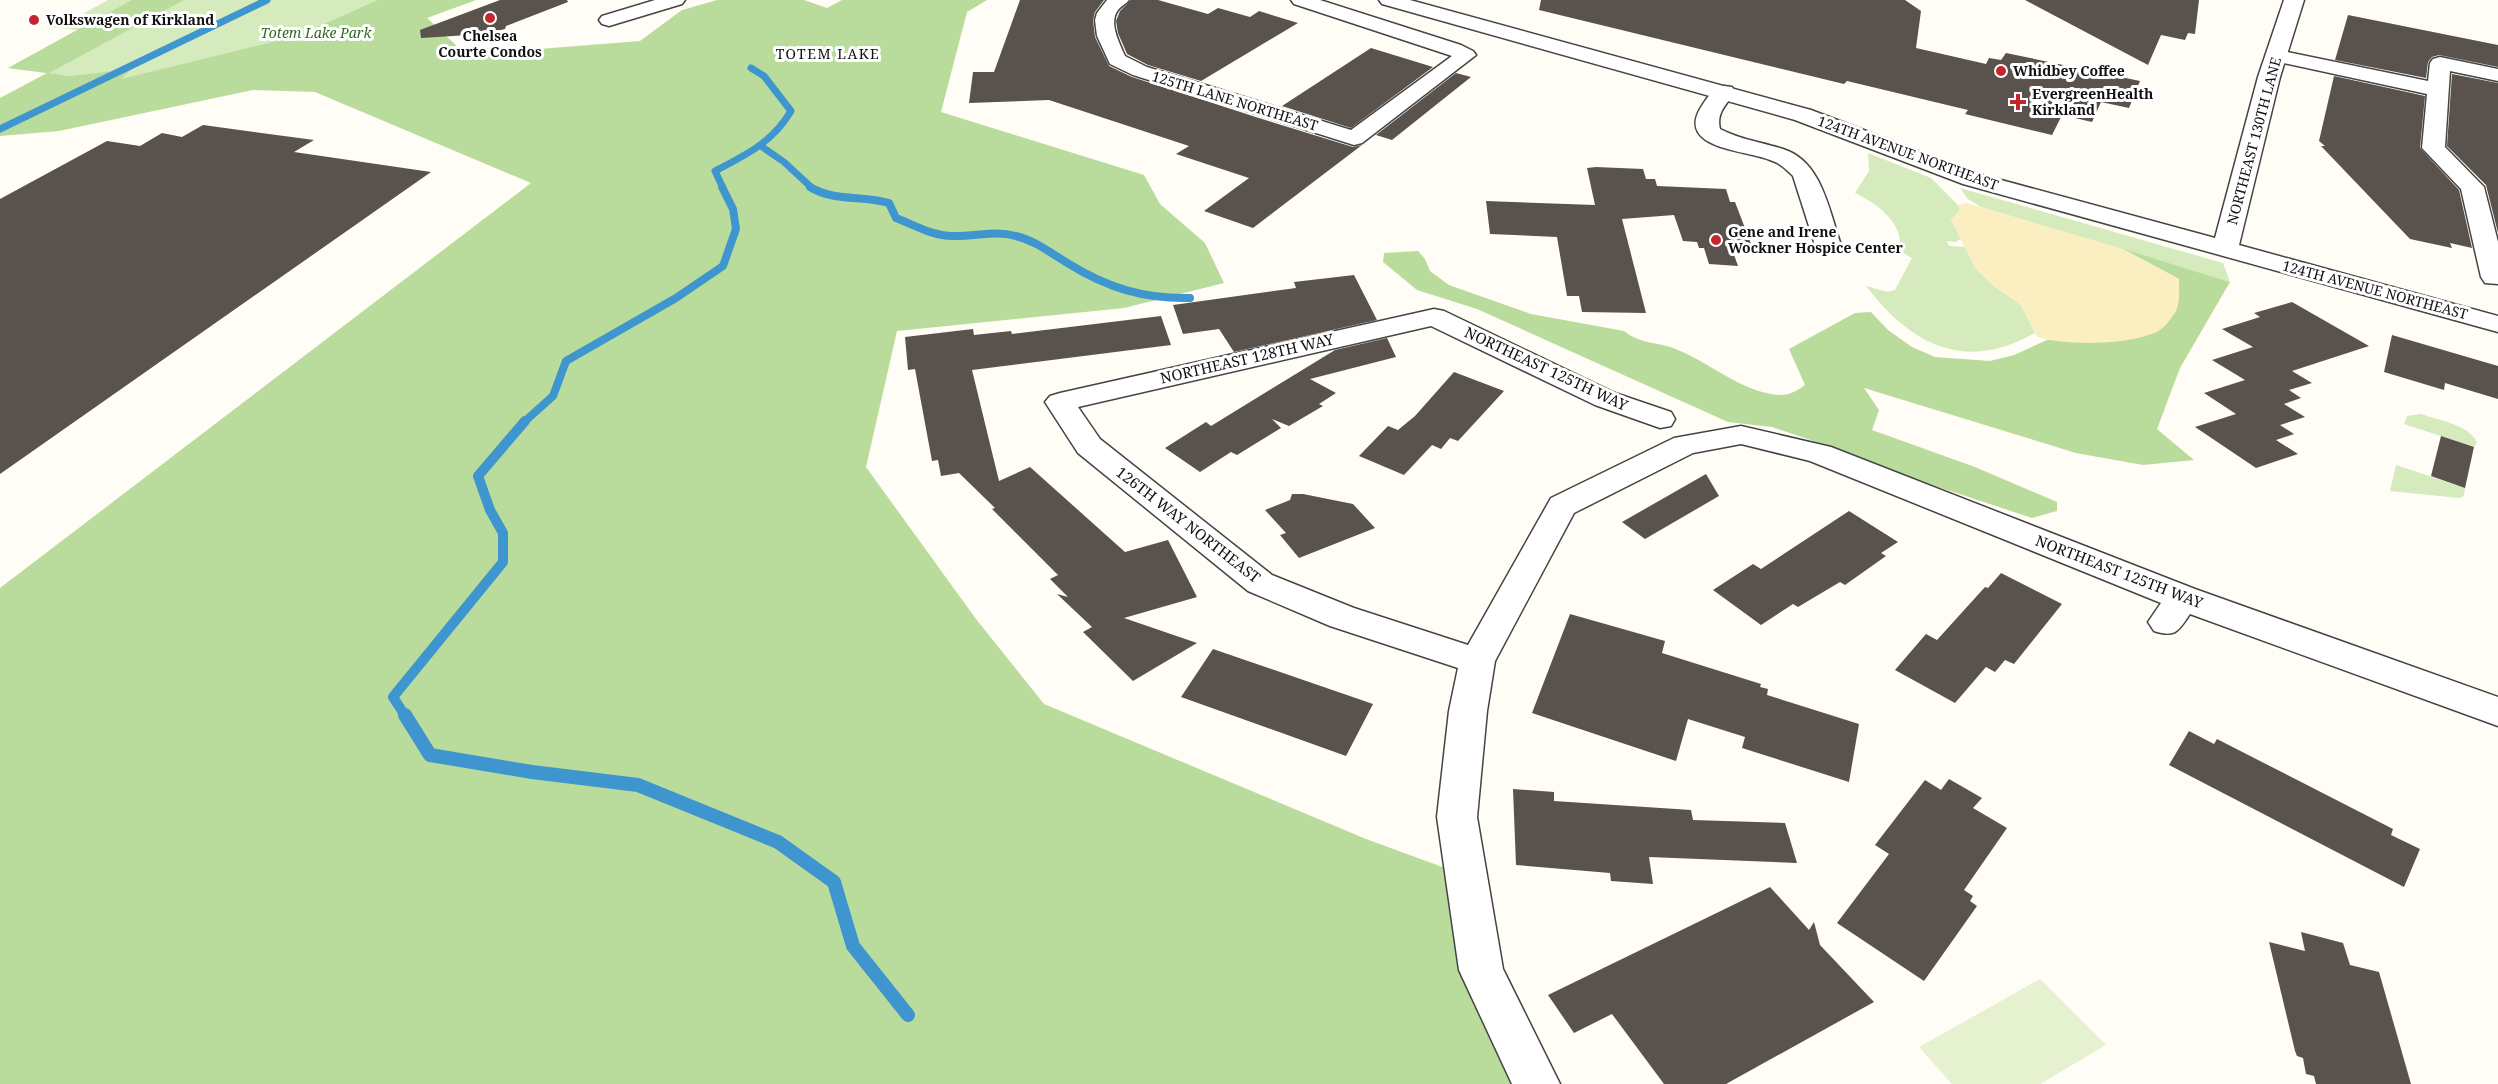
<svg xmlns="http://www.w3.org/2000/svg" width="2498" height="1084" viewBox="0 0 2498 1084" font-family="'Noto Serif',serif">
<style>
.green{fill:#d5ebbd}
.forest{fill:#b9dc9c}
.sand{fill:#fbeec1}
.pitch{fill:#e6f2cf}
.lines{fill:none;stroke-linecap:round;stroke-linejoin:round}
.stream-far3{stroke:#3f96cf;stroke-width:7}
.stream-far2{stroke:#3f96cf;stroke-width:8}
.stream-far1{stroke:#3f96cf;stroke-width:10}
.stream{stroke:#3f96cf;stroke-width:14}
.building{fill:#5a524d}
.minor-casing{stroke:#444;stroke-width:3}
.tertiary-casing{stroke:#444;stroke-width:3}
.minor{fill:#fff;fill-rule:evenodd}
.tertiary{fill:#fff;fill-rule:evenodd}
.poi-dot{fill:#c4262e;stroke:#fff;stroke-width:2}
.labels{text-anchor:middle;stroke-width:6;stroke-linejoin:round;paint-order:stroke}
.far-poi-label{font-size:14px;font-weight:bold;fill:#111;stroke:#fff;text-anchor:start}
.far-park-label{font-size:14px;font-style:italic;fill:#2f6b1f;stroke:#fff}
.far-neighbourhood-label{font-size:14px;letter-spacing:1.5px;fill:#111;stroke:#fff}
.far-street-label{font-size:14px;fill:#111;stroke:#fff}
.street-label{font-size:15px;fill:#111;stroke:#fff}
</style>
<rect width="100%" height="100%" fill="#fffdf5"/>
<g class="green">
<path d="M108,0H476L427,17L234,52L119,80L131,70L70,76L8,68L77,30L51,27L77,17Z"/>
<path d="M1868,153L1931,178L1958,205L1960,210L1951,220L1961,239L1955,242L1947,241L1949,246L1965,247L1976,269L1994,286L2021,305L2035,333C1965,373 1911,345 1866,286L1888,292L1895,290L1912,258L1900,251C1904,223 1878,204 1855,193L1869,171Z"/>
<path d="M1960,188L2223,263L2230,282L1981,207L1968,199Z"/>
<path d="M2421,414C2437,420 2471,425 2477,443L2474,447L2404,424L2407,416Z"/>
<path d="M2396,465L2465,488L2464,496L2459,498L2390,491Z"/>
</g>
<g class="forest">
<path d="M132,0H184L49,73L70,76L132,69L121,79L297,36L378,0H476L427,18L459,48L539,49L640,41L682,10L717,0H804L827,8L842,0H987L967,12L941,112L1144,175L1160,204L1205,243L1224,283L1124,308L897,331L866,467L976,619L1044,704L1366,839L1467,876L1537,1084H0V588L531,183L315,92L253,90L59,131L0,136V98L47,73L8,68Z"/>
<path d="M2123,249L2230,282L2180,368L2157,429L2194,460L2143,465L2076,453L1864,388L1879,410L1872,430L1975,467L2057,502V511L2032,518L1902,475L1843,451L1772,427L1728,422L1477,309L1417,290L1383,262L1384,253L1418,251L1425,259L1430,271L1449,285L1531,314L1624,331C1638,342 1651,342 1667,346C1703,357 1735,388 1771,394C1786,397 1794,393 1805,385L1789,349L1855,313L1871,312L1888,330L1912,347L1935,357L1990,361L2014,355L2047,340L2092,341L2179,279Z"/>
</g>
<path class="sand" d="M1967,203L2123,249L2179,279C2179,288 2180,303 2176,311C2172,318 2163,329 2157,332C2128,345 2068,346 2037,337L2021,305L1994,286L1976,269L1951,220L1960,210L1958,205Z"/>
<path class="pitch" d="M2040,979L2106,1045L2040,1084H1952L1919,1047Z"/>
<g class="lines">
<g class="stream-far3">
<path d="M0,129L267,0"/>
<path d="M761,146L784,162L812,188"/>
<path d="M723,188L715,171C746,155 773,142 791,111L764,76L751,68"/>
</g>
<g class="stream-far2">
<path d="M810,187C834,202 863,195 889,203L896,218C914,225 933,236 952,236C974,237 995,230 1016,236C1036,241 1052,254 1069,264C1108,288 1144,299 1190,298"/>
<path d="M523,423L553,396L566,361L676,298L723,266L736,229L733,209L722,187"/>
</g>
<path class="stream-far1" d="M406,717L393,697L503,562V533L490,510L478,476L525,421"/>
<path class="stream" d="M405,715L430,755L532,772L638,785L778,842L834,882L853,946L908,1015"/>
</g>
<g class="building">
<path d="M500,0H567L568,2L506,26L505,29L485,34L421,38L420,30Z"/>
<path d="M1020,0H1104L1095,12L1093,20L1095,37L1109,66L1132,77L1262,119L1353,147L1362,145L1253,228L1204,211L1249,178L1176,154L1189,146L1049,100L969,103L973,72H994Z"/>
<path d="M1131,0H1158L1208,14L1218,8L1250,17L1259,11L1298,23L1201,81L1148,65L1127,54L1118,33L1116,21L1120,11Z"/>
<path d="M1541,0H1905L1921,11L1916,48L1986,64L1989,58L2001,60L2006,53L2140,81L2129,108L2101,102L2092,122L2062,115L2052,135L1965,114L1968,110L1847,81L1844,84L1539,10Z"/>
<path d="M2025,0H2199L2195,34L2188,33L2185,40L2161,35L2148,65Z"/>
<path d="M2348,15L2498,45V67L2439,55L2432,57L2428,62L2426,78L2335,60Z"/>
<path d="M1371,48L1433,67L1351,128L1282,106Z"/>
<path d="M1456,73L1471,77L1392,140L1376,135Z"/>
<path d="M2452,74L2498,83V233L2486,185L2447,146Z"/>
<path d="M2334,76L2425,96L2420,148L2459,190L2472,248L2450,243L2452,248L2410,239L2321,146H2325L2319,141Z"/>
<path d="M203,125L314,140L294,152L431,172L0,474V199L107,141L140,146L162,133L182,137Z"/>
<path d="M1596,167L1643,169L1646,179H1655L1657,186L1726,189L1730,202H1735L1753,249H1732L1738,266L1709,264L1704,248H1699L1697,242L1683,241L1674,215L1622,219L1646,313L1582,312L1579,296H1567L1557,237L1490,234L1486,201L1595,205L1587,168Z"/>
<path d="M1354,275L1377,320L1234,352L1219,329L1183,334L1173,305L1296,288L1294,282Z"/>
<path d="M2292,302L2369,346L2292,371L2312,383L2289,390L2301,398L2284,404L2305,417L2280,425L2294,434L2276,440L2298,454L2256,468L2195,427L2236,414L2204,393L2245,380L2212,360L2253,347L2222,329L2260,317L2254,313Z"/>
<path d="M1161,316L1171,345L972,370L999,481L1030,467L1125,552L1168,540L1197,597L1124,618L1197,643L1133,681L1083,632L1092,627L1057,594L1068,597L1050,579L1058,575L992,509L995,508L959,473L941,476L938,460L932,461L915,369L908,370L905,337L973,329L974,335L1011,331L1012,334Z"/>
<path d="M2392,335L2498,366V399L2445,383L2444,390L2384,372Z"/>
<path d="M1387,338L1396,357L1310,379L1336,393L1319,404L1323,406L1289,426L1272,419L1281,428L1237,455L1231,452L1200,472L1165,448L1206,422L1211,426L1335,350Z"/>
<path d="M1454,372L1504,391L1458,441L1450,438L1441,449L1432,445L1404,475L1359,456L1388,426L1398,430L1415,416Z"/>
<path d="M2441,436L2474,447L2465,488L2431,476Z"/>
<path d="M1706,474L1719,496L1645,539L1622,522Z"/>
<path d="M1292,494H1303L1353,504L1375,528L1299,558L1280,535L1286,533L1265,510L1290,500Z"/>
<path d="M1849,511L1898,542L1881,553L1886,556L1845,585L1840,582L1798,607L1793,604L1761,625L1713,590L1753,564L1761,569Z"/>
<path d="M2001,573L2062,604L2014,664L2005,660L1995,672L1986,667L1955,703L1895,670L1926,634L1937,640L1985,587L1988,588Z"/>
<path d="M1570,614L1665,641L1662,653L1761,684L1760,687L1768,689L1767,695L1859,724L1849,782L1742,748L1745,737L1688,719L1676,761L1532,713Z"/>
<path d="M1213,649L1373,704L1346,756L1181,697Z"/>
<path d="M2189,731L2214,744L2217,739L2393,829L2391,835L2420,849L2404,887L2169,765Z"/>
<path d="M1949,779L1982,798L1973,808L2007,828L1964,890L1973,896L1970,901L1977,906L1924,981L1837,923L1889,854L1875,845L1925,780L1941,790Z"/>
<path d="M1513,789L1554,792V801L1691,810L1693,820L1785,823L1797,863L1649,857L1653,884L1611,881L1610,873L1516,865Z"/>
<path d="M1770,887L1809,930L1814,922L1820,945L1874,1002L1726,1084H1664L1612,1014L1574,1033L1548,995Z"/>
<path d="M2301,932L2343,943L2350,965L2379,972L2411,1084H2316L2314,1076L2306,1074L2303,1058L2297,1056L2295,1051L2269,942L2305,951Z"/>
</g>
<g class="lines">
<g class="minor-casing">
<g id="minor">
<path d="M655,0H685L682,4L609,26L602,24L599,20L602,16Z"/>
<path d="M1107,0H1129C1126,4 1121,6 1118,10C1108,23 1120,44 1125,56L1147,67L1351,130L1452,56L1294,4L1291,0H1320L1461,45L1473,51L1476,55L1362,143L1354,145L1133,75L1110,64L1097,36L1095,20L1097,13Z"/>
<path d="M2277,50L2428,81L2430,63L2433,59L2440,57L2498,69V81L2450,71L2445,147L2484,187L2498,242V284L2485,283L2481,277L2461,189L2422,148L2427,94L2270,60L2267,56L2270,52Z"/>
<path d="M1724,86L1732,87L1735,92C1726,105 1716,113 1720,129C1741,140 1761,142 1783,149C1822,161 1829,211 1841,245L1837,250L1828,253L1819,250L1815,245L1793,176C1786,169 1780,163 1770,160C1746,150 1672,149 1703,104C1709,95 1714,88 1724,86Z"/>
<path d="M1434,309L1444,311L1615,393L1671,412L1675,419L1671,426L1660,428L1595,405L1431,326L1078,407L1100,439L1272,575L1354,608L1468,645L1551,498L1674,438L1741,426L1831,447L2195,589L2498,697V726L2190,614C2178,631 2176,638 2154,631L2148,622L2161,603L1810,461L1741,444L1693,453L1574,513L1495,661L1487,711L1477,817L1503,969L1560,1084H1512L1459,970L1437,817L1449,711L1458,668L1330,626L1248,591L1078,453L1045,402L1050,396L1060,393Z"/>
</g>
</g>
<g class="tertiary-casing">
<path id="tertiary" d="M1379,0H1410L1811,110L1979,174L2215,238L2258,77L2284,0H2304L2280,77L2239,245L2498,316V332L1963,184L1795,120L1382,4Z"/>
</g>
<use href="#minor" class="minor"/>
<use href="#tertiary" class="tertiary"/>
</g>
<g class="poi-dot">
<circle cx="490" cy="18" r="6"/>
<circle cx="34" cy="20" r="6"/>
<circle cx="2001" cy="71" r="6"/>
<path d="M2015 93h6v6h6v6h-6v6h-6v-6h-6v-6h6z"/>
<circle cx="1716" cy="240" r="6"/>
</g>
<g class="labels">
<g class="far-poi-label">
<text x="46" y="25">Volkswagen of Kirkland</text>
<text x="490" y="41" text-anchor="middle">Chelsea<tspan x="490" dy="16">Courte Condos</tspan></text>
<text x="2013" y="76">Whidbey Coffee</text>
<text x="2032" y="99">EvergreenHealth<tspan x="2032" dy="16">Kirkland</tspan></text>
<text x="1728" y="237">Gene and Irene<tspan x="1728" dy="16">Wockner Hospice Center</tspan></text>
</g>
<g class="far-park-label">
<text x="316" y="38">Totem Lake Park</text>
</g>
<g class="far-neighbourhood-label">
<text x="828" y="59">TOTEM LAKE</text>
</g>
<g class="far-street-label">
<text transform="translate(1235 101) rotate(17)" y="5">125TH LANE NORTHEAST</text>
<text transform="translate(2254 141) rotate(-75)" y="5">NORTHEAST 130TH LANE</text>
<text transform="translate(1908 153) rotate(20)" y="5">124TH AVENUE NORTHEAST</text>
<text transform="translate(2375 290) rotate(15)" y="5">124TH AVENUE NORTHEAST</text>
</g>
<g class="street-label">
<text transform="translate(1247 359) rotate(-13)" y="5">NORTHEAST 128TH WAY</text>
<text transform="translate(1546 369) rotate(25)" y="5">NORTHEAST 125TH WAY</text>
<text transform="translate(1188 525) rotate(38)" y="5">126TH WAY NORTHEAST</text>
<text transform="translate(2119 572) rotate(21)" y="5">NORTHEAST 125TH WAY</text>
</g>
</g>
</svg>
